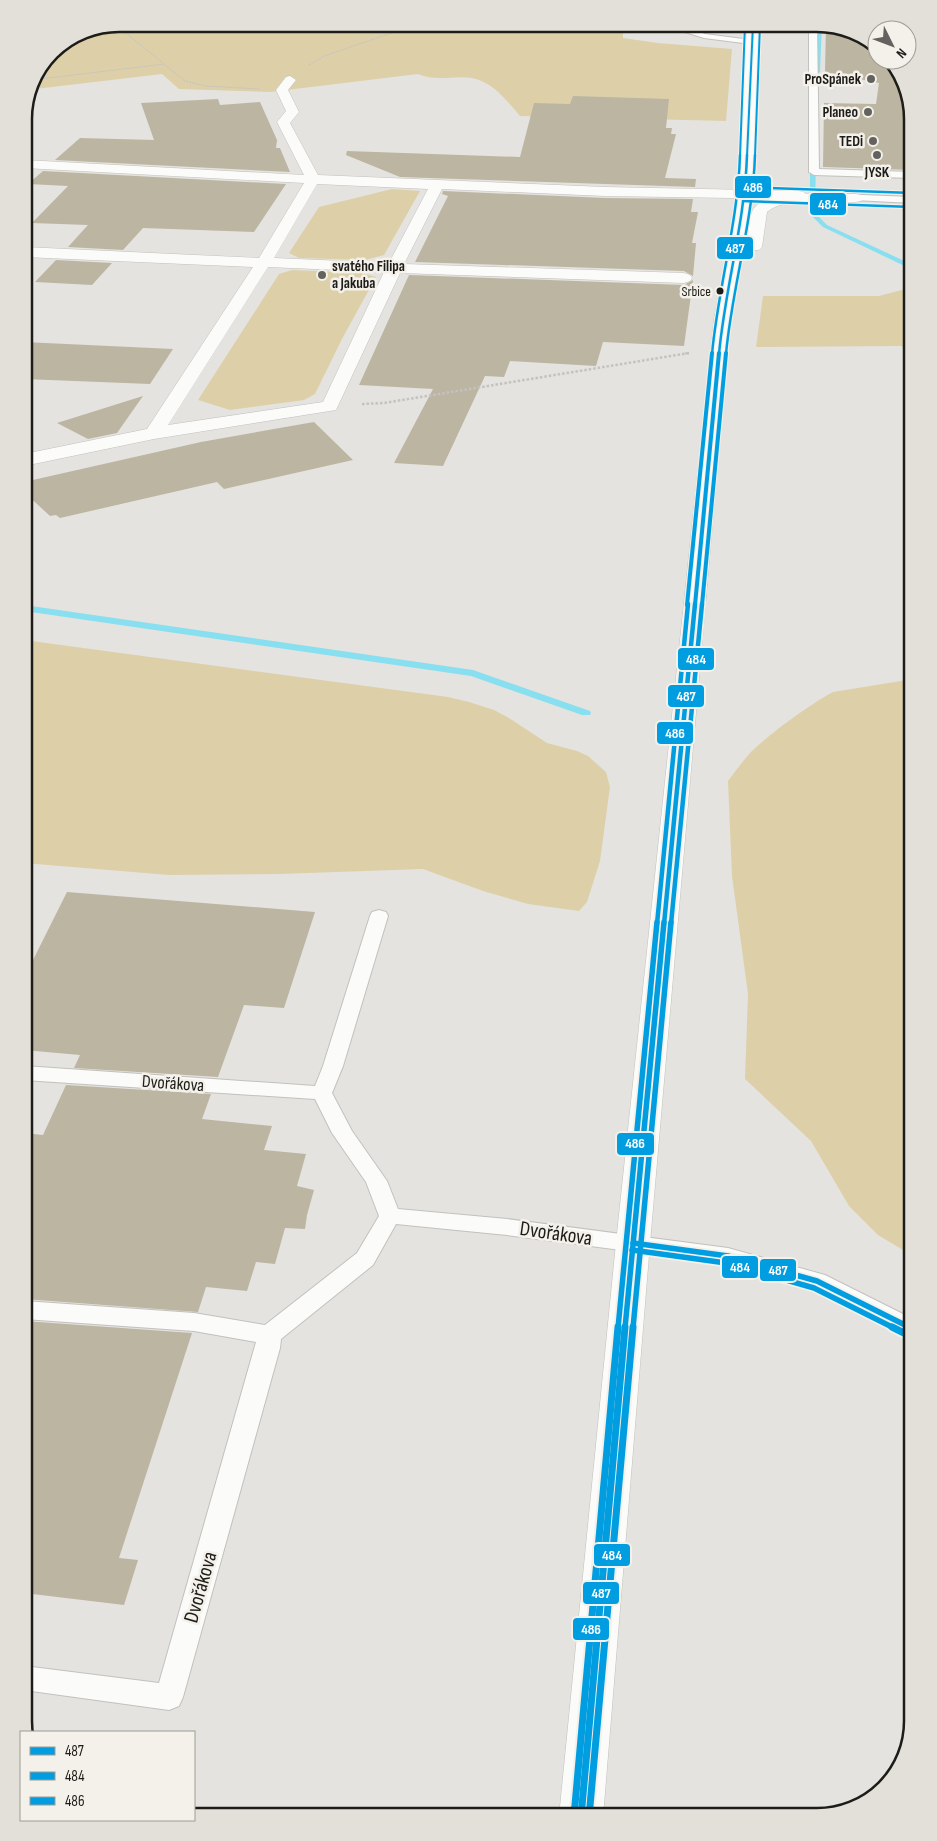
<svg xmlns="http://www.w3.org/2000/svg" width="937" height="1841" viewBox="0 0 937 1841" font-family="'Sofia Sans Condensed',sans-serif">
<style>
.green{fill:#ddd0a9}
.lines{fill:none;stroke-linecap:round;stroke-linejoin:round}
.stream{fill:#88dff0;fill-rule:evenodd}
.building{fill:#bcb5a2}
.service-casing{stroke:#c2c1be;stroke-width:2}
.minor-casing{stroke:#c2c1be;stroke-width:1}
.primary-casing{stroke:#c2c1be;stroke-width:1}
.path-far2{stroke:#c3c2c0;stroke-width:1;stroke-dasharray:2 1;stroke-linecap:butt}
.path-far1{stroke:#c3c2c0;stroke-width:2;stroke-dasharray:2 1;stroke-linecap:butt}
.path{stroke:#c3c2c0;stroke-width:2.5;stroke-dasharray:2.5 2;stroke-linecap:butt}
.service{fill:#fbfbfa;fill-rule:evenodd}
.minor{fill:#fbfbfa;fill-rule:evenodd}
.primary{fill:#fbfbfa;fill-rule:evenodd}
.bus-1-far5-casing{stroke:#f4f1ea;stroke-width:4}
.bus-1-far4-casing{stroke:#f4f1ea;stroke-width:4.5}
.bus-1-far3-casing{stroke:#f4f1ea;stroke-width:6}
.bus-1-far2-casing{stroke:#f4f1ea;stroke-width:8}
.bus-1-far1-casing{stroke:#f4f1ea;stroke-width:9}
.bus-1-casing{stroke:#f4f1ea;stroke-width:11}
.bus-2-far5-casing{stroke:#f4f1ea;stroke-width:4}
.bus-2-far4-casing{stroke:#f4f1ea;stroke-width:4.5}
.bus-2-far3-casing{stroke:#f4f1ea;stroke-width:6}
.bus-2-far2-casing{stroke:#f4f1ea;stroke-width:8}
.bus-2-far1-casing{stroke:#f4f1ea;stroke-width:9}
.bus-2-casing{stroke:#f4f1ea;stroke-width:11}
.bus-3-far5-casing{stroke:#f4f1ea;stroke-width:4}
.bus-3-far4-casing{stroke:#f4f1ea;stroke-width:4.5}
.bus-3-far3-casing{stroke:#f4f1ea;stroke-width:6}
.bus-3-far2-casing{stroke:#f4f1ea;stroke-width:8}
.bus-3-far1-casing{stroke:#f4f1ea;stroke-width:9}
.bus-3-casing{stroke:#f4f1ea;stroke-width:11}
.bus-1-far5{stroke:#009ee0;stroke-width:2}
.bus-1-far4{stroke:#009ee0;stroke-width:2.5}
.bus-1-far3{stroke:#009ee0;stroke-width:4}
.bus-1-far2{stroke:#009ee0;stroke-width:4.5}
.bus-1-far1{stroke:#009ee0;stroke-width:5.5}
.bus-1{stroke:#009ee0;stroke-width:7}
.bus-2-far5{stroke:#009ee0;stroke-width:2}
.bus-2-far4{stroke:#009ee0;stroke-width:2.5}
.bus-2-far3{stroke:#009ee0;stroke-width:4}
.bus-2-far2{stroke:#009ee0;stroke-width:4.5}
.bus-2-far1{stroke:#009ee0;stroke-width:5.5}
.bus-2{stroke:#009ee0;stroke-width:7}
.bus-3-far5{stroke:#009ee0;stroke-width:2}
.bus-3-far4{stroke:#009ee0;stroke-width:2.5}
.bus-3-far3{stroke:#009ee0;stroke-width:4}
.bus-3-far2{stroke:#009ee0;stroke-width:4.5}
.bus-3-far1{stroke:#009ee0;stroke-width:5.5}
.bus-3{stroke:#009ee0;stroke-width:7}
.poi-dot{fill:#63625e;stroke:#f4f1ea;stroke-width:2}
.bus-dot{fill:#1d1c19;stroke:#f4f1ea;stroke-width:2}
.labels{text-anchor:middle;stroke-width:5;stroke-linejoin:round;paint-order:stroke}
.far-bus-label{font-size:14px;fill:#1d1c19;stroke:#f4f1ea;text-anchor:end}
.far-poi-label{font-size:15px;font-weight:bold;fill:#1d1c19;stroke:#f4f1ea;text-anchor:end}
.street-label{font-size:18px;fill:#1d1c19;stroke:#f4f1ea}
.near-street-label{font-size:21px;fill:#1d1c19;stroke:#f4f1ea}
.rim{fill:none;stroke:#1d1c19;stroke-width:2.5}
.line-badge{stroke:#f4f1ea;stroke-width:2}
.badge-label{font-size:14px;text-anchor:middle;font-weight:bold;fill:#fff}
</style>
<rect width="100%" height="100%" fill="#e4e3df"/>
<g class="green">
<path d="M120,24H623V38L658,43L732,49L726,121L520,116C507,101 493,82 472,78C453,75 437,82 418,74L270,92L179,89L162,74L35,89L52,52L83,31Z"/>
<path d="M392,189L420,191L384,255L365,260L299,258L289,253L319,207Z"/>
<path d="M292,270L362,273L376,277L343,337L315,394L304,400L230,410L198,400L279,274Z"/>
<path d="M913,287V352L901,346L756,347L763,296H879Z"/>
<path d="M24,640L448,697L469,702L494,710L509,718L547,743L577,751L588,756L606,772L610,787L600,861L587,902L579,911L528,904L483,891L423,869L279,874L169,875L24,863Z"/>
<path d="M913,679V1256L878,1235L849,1206L811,1141L745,1079L748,994L732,876L728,781C735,772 742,762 750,753C768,735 810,704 833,692Z"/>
</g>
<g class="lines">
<g class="stream">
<path d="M816,24H822L820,72L817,74L814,72Z"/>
<path d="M813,155L816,157L815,213L827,225L913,265V270L823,227L810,214V157Z"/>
<path d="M24,605L473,670L590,711L591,713L590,715H582L471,676L24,611Z"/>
</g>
</g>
<g class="building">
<path d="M826,25L875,43L877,60H888L906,83L913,120V170L823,167L824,103L876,104L879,83L825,72Z"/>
<path d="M573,96L669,99L666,128H672L671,134H676L665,178L696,179L695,187L400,177L346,155L347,151L520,157L534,103L570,104Z"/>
<path d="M218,99L220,105L260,102L277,140L276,148H280L290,172L55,160L80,138L154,140L141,103Z"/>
<path d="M43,171L286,184L254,232L143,228L123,250L68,247L88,225L32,223L68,186L28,184Z"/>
<path d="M443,191L605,198L693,199L691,212H698L692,243H696L693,276L684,271L415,262L448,196L442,194Z"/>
<path d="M56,260L112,263L92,285L35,282Z"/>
<path d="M409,275L684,285L693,280L684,346L603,342L596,366L510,361L504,377L485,376L443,466L394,463L433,389L359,385Z"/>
<path d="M24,342L173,349L150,384L24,379Z"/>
<path d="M143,396L117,433L88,439L57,423Z"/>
<path d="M314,422L353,460L224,489L217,482L60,518L56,515L50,516L24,492V482L201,442Z"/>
<path d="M67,892L315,912L284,1008L244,1005L218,1077L74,1068L80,1055L24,1050V978Z"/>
<path d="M66,1085L211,1094L202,1119L272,1126L264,1150L306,1154L297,1186L314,1190L307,1215L305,1229L285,1228L275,1264L256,1262L247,1291L206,1287L198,1312L24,1299V1133L43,1135Z"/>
<path d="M24,1321L192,1333L119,1558L138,1560L124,1605L24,1593Z"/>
</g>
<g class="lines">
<g class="service-casing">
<g id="service">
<path d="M684,24H692V29L705,34L751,40L755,42L751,44L704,38L685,32Z"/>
<path d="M809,24H817L819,169L913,172V178L814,175L809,172Z"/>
<path d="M837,194L913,197V203L834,199L832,197Z"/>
<path d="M379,910L386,912L388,916L343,1066L332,1093L352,1131L387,1181L398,1209L507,1219L728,1248L825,1275L913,1319V1338L905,1335L809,1287L728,1264L507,1235L396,1224L373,1265L281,1339L280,1348L183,1697L179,1706L169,1710L24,1690V1666L159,1683L256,1342L194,1331L24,1319V1301L194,1313L265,1325L357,1253L379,1216L366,1182L332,1133L315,1099L24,1080V1066L315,1086L323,1066L370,916L372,912Z"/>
</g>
</g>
<g class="minor-casing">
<path id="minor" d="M290,76L296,80L288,90L299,112L290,123L318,175L605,187L799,191L804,192L806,195L804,198L799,199L605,196L442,189L404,264L684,273L690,275L692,278L690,281L684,283L400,273L336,410L154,439L24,466V454L147,429L253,267L24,257V247L259,258L304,183L24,168V160L304,175L277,122L286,111L276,90L286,77ZM317,184L428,189L389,263L274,258ZM268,267L384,272L323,402L168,425Z"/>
</g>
<g class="primary-casing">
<g id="primary">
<path d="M747,24H759L754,164L746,231L730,320L650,1243L603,1817H559L616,1243L714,320L731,231L740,164Z"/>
<path d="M820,193L856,194L861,195L863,198L861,201L856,202C833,202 784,196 767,212L762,247L759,250H749L746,247C749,236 748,223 752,212C759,193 803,194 820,193Z"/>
</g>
</g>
<g class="path-far2">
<path d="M116,25L163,63"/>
<path d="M309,65L324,56L418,24"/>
<path d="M40,79L164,64L185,81L206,86L259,89"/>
</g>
<path class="path-far1" d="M682,354L689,353"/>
<path class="path" d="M362,404L384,403L689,353"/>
<use href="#service" class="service"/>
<use href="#minor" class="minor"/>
<use href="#primary" class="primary"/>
<g class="bus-1-far5-casing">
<path id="bus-1-far5" d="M747,156L753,24"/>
</g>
<g class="bus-1-far4-casing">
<path id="bus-1-far4" d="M719,354C725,288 745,222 747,155"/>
</g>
<g class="bus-1-far3-casing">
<path id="bus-1-far3" d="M695,605L719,353"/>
</g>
<g class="bus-1-far2-casing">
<path id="bus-1-far2" d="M664,924L695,604"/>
</g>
<g class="bus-1-far1-casing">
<g id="bus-1-far1">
<path d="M633,1243L728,1256L817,1281L911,1328"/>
<path d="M625,1328L664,922"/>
</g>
</g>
<g class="bus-1-casing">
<g id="bus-1">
<path d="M909,1327L913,1329"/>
<path d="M581,1817L625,1327"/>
</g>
</g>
<g class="bus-2-far5-casing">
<path id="bus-2-far5" d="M755,156L760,25"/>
</g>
<g class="bus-2-far4-casing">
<g id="bus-2-far4">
<path d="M743,201L913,207"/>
<path d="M726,354C732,287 753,222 755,155"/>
</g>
</g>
<g class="bus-2-far3-casing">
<path id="bus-2-far3" d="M702,605L726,353"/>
</g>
<g class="bus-2-far2-casing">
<path id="bus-2-far2" d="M671,924L702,604"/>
</g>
<g class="bus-2-far1-casing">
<g id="bus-2-far1">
<path d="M632,1250L726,1263L814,1288L894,1328"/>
<path d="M633,1328L671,922"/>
</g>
</g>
<g class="bus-2-casing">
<g id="bus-2">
<path d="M892,1327L910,1336"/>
<path d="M589,1817L633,1327"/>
</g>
</g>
<g class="bus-3-far5-casing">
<path id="bus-3-far5" d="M740,156L745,24"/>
</g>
<g class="bus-3-far4-casing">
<g id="bus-3-far4">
<path d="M743,187L913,193"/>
<path d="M712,354C718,288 738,222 740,155"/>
</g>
</g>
<g class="bus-3-far3-casing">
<path id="bus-3-far3" d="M687,605L712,353"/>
</g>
<g class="bus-3-far2-casing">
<path id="bus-3-far2" d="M657,924L688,604"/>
</g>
<g class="bus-3-far1-casing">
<path id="bus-3-far1" d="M618,1328L657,922"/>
</g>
<g class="bus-3-casing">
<path id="bus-3" d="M574,1816L618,1327"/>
</g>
<use href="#bus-1-far5" class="bus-1-far5"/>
<use href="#bus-1-far4" class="bus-1-far4"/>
<use href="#bus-1-far3" class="bus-1-far3"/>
<use href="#bus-1-far2" class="bus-1-far2"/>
<use href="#bus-1-far1" class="bus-1-far1"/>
<use href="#bus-1" class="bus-1"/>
<use href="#bus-2-far5" class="bus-2-far5"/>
<use href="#bus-2-far4" class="bus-2-far4"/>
<use href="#bus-2-far3" class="bus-2-far3"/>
<use href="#bus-2-far2" class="bus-2-far2"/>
<use href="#bus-2-far1" class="bus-2-far1"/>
<use href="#bus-2" class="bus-2"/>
<use href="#bus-3-far5" class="bus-3-far5"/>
<use href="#bus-3-far4" class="bus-3-far4"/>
<use href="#bus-3-far3" class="bus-3-far3"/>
<use href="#bus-3-far2" class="bus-3-far2"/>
<use href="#bus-3-far1" class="bus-3-far1"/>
<use href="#bus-3" class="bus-3"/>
</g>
<g class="poi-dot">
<circle cx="871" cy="79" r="5"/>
<circle cx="868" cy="112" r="5"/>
<circle cx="873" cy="141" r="5"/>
<circle cx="877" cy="155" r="5"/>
<circle cx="322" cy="275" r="5"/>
</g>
<circle class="bus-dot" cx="720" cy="291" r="4.5"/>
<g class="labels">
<g class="far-bus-label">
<text x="711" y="296">Srbice</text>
</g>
<g class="far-poi-label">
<text x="861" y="84">ProSpánek</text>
<text x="858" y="117">Planeo</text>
<text x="863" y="146">TEDi</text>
<text x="877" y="177" text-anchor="middle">JYSK</text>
<text x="332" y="271" text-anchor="start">svatého Filipa<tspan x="332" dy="17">a Jakuba</tspan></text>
</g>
<g class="street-label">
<text transform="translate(173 1083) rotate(4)" y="6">Dvořákova</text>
</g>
<g class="near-street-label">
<text transform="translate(556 1233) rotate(8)" y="7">Dvořákova</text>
<text transform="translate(200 1587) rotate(-74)" y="7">Dvořákova</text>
</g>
</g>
<path d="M0 0H937V1841H0ZM119 32H817A87 87 0 0 1 904 119V1721A87 87 0 0 1 817 1808H119A87 87 0 0 1 32 1721V119A87 87 0 0 1 119 32Z" fill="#e3e0d9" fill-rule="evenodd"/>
<path class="rim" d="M119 32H817A87 87 0 0 1 904 119V1721A87 87 0 0 1 817 1808H119A87 87 0 0 1 32 1721V119A87 87 0 0 1 119 32Z"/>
<g class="line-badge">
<rect x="734" y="175" width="38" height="24" rx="5" fill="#009ee0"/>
<rect x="809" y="192" width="38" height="24" rx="5" fill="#009ee0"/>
<rect x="716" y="236" width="38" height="24" rx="5" fill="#009ee0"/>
<rect x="677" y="647" width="38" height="24" rx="5" fill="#009ee0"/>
<rect x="667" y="684" width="38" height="24" rx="5" fill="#009ee0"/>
<rect x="656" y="721" width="38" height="24" rx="5" fill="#009ee0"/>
<rect x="616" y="1132" width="39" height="24" rx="5" fill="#009ee0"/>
<rect x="721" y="1255" width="38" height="24" rx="5" fill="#009ee0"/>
<rect x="759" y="1258" width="38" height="24" rx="5" fill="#009ee0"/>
<rect x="593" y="1543" width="38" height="24" rx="5" fill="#009ee0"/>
<rect x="582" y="1581" width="38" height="24" rx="5" fill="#009ee0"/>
<rect x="572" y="1617" width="38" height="24" rx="5" fill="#009ee0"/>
</g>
<g class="badge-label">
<text x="753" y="192">486</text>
<text x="828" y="209">484</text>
<text x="735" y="253">487</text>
<text x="696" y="664">484</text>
<text x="686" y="701">487</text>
<text x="675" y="738">486</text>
<text x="635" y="1148">486</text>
<text x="740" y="1272">484</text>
<text x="778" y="1275">487</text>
<text x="612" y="1560">484</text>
<text x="601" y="1598">487</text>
<text x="591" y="1634">486</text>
</g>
<rect x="20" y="1731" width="175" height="90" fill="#f4f1ea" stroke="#9e9c96"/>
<rect x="30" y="1747" width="25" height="8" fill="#009ee0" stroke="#9e9c96"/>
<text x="65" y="1756" font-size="15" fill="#1d1c19">487</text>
<rect x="30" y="1772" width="25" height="8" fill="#009ee0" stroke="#9e9c96"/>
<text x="65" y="1781" font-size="15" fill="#1d1c19">484</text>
<rect x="30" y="1797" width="25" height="8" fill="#009ee0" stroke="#9e9c96"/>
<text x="65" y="1806" font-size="15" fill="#1d1c19">486</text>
<g transform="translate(892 45) rotate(132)"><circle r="24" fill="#f4f1ea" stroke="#9e9c96"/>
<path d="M0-4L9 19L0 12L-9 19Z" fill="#63625e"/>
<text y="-8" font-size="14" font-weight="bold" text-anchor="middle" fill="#1d1c19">N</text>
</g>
</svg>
